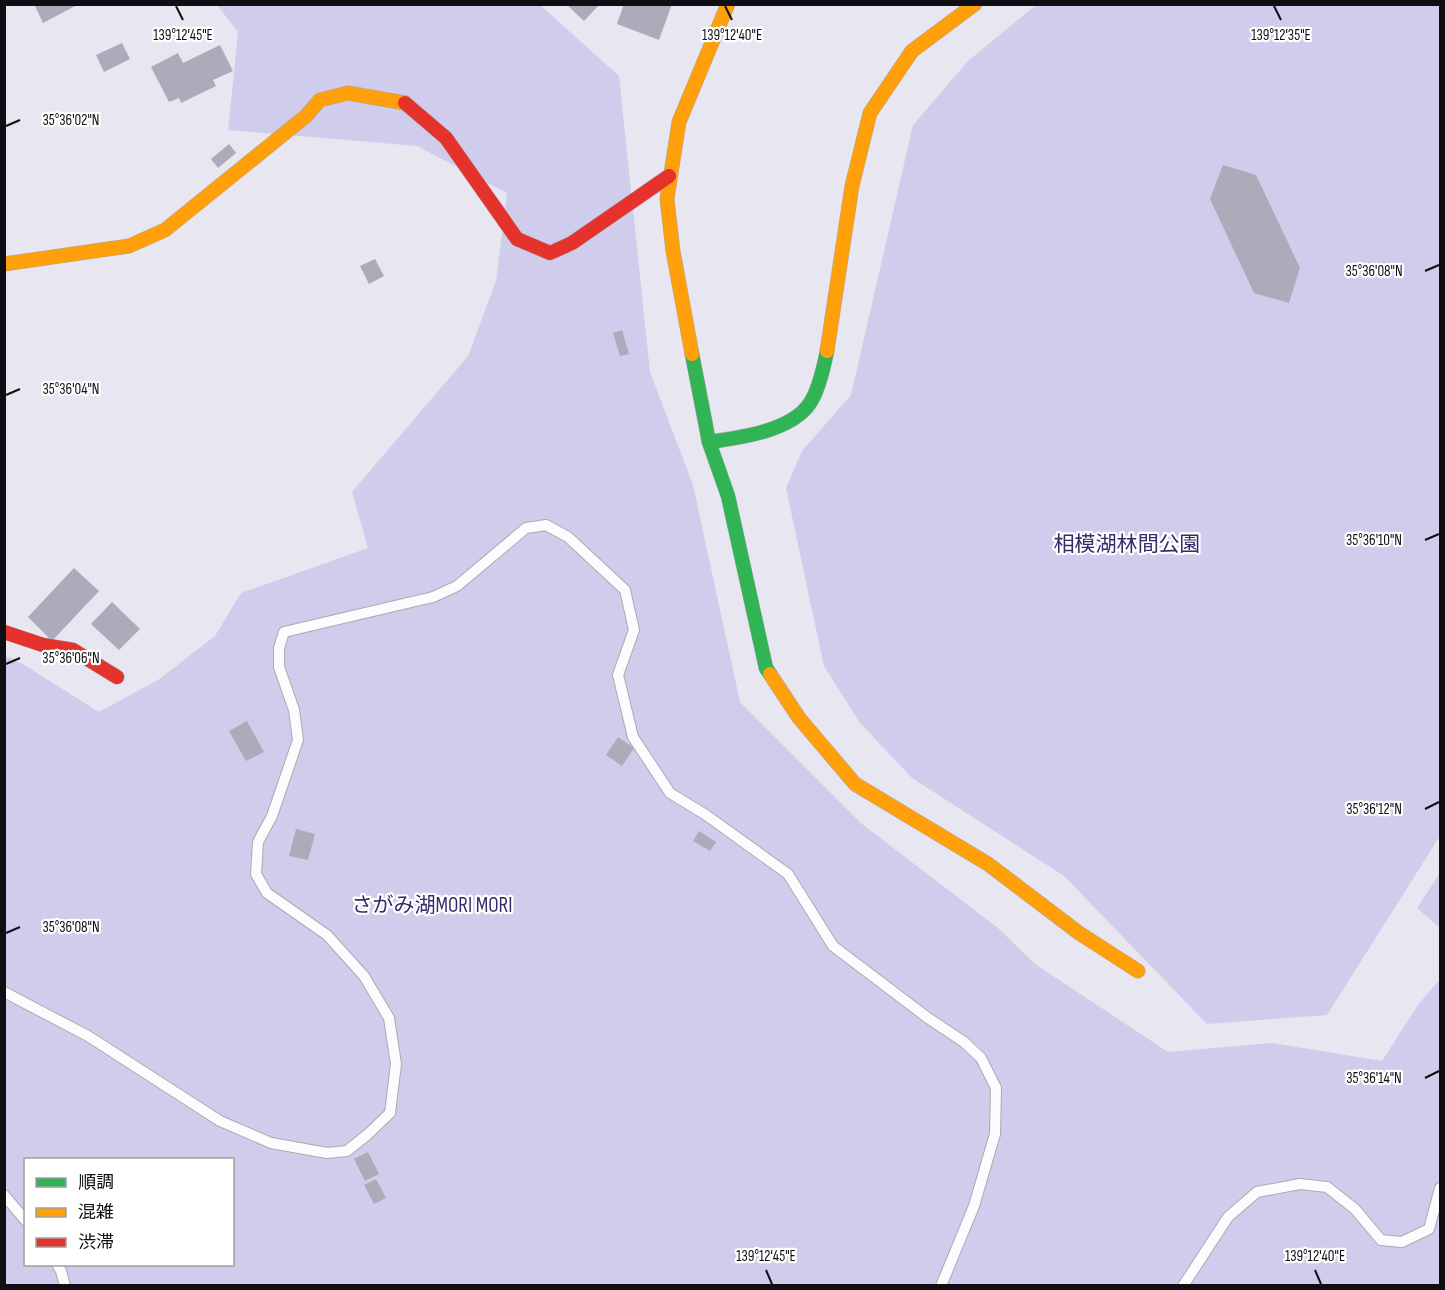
<svg xmlns="http://www.w3.org/2000/svg" width="1445" height="1290" viewBox="0 0 1445 1290" font-family="'Sofia Sans Condensed','Noto Sans JP',sans-serif">
<style>
.green{fill:#cfcdeb;fill-rule:evenodd}
.building{fill:#adabb9}
.lines{fill:none;stroke-linecap:round;stroke-linejoin:round}
.lane-casing{stroke:#aaaab0;stroke-width:12}
.fast-casing{stroke:#aaaab0;stroke-width:15}
.slow-casing{stroke:#aaaab0;stroke-width:15}
.jam-casing{stroke:#aaaab0;stroke-width:15}
.lane{stroke:#fcfbfd;stroke-width:10}
.fast{stroke:#30b455;stroke-width:14}
.slow{stroke:#ff9f0a;stroke-width:14}
.jam{stroke:#e5322d;stroke-width:14}
.ticks{fill:none;stroke:#0e0e13;stroke-width:2}
.labels{text-anchor:middle;stroke-width:4.5;stroke-linejoin:round;paint-order:stroke}
.park-label{font-size:21px;fill:#362a6a;stroke:#fff}
.ticks-label{font-size:15px;text-anchor:middle;fill:#0e0e13;stroke:#fff;stroke-width:4.5;stroke-linejoin:round;paint-order:stroke}
</style>
<rect width="100%" height="100%" fill="#e8e6f0"/>
<g class="green">
<path d="M1040,4L1440,5V836L1327,1015L1207,1024L1064,876L912,778L860,723L824,666L786,488L802,451L851,395L913,125L968,61L1031,9Z"/>
<path d="M217,5H540L619,76L650,372L693,485L740,702L862,824L998,928L1035,964L1168,1052L1272,1043L1382,1061L1418,1005L1440,979V1285H5L4,655L26,666L99,712L158,680L215,636L241,593L368,548L352,492L468,356L496,281L507,193L417,146L228,130L238,32ZM26,1160H232V1264H26Z"/>
<path d="M1440,873V928L1417,908Z"/>
</g>
<g class="building">
<path d="M34,4H79L43,23Z"/>
<path d="M566,4H600L584,21Z"/>
<path d="M624,4H672L659,40L617,24Z"/>
<path d="M122,43L130,59L104,72L96,55Z"/>
<path d="M220,45L233,71L213,80L216,86L181,103L179,98L169,102L151,67L178,53L183,63Z"/>
<path d="M229,144L236,153L218,168L211,159Z"/>
<path d="M1223,165L1256,175L1300,268L1289,303L1254,293L1210,199Z"/>
<path d="M375,259L384,276L369,284L360,266Z"/>
<path d="M622,330L629,354L620,356L613,333Z"/>
<path d="M74,568L99,591L52,641L28,617Z"/>
<path d="M112,602L140,629L119,650L91,624Z"/>
<path d="M247,721L264,752L246,761L229,731Z"/>
<path d="M618,737L634,748L622,766L606,755Z"/>
<path d="M296,829L315,834L308,860L289,856Z"/>
<path d="M699,831L716,842L710,851L693,841Z"/>
<path d="M368,1152L379,1174L365,1181L354,1159Z"/>
<path d="M376,1179L386,1198L374,1204L364,1185Z"/>
</g>
<g class="lines">
<g class="lane-casing">
<g id="lane">
<path d="M4,992L88,1036L220,1121L271,1143L327,1153L347,1151L367,1135L390,1113L396,1064L389,1018L364,976L327,935L267,893L256,874L258,842L272,816L298,740L294,710L279,667V648L284,632L433,597L457,586L526,528L546,525L568,537L625,590L634,630L618,675L633,737L670,793L706,815L788,874L833,946L928,1018L964,1042L981,1058L996,1088L995,1134L974,1206L941,1286"/>
<path d="M4,1195L26,1221"/>
<path d="M57,1264L61,1271L65,1286"/>
<path d="M1183,1286L1228,1217L1257,1192L1300,1184L1327,1187L1355,1209L1381,1240L1402,1242L1429,1229L1440,1188"/>
</g>
</g>
<g class="fast-casing">
<g id="fast">
<path d="M692,354L709,442C739,438 792,431 810,403C819,390 824,366 827,351"/>
<path d="M709,442L728,496L766,668L770,674"/>
</g>
</g>
<g class="slow-casing">
<g id="slow">
<path d="M4,264L129,246L165,230L306,116L320,100L348,93L405,103"/>
<path d="M827,351L852,186L870,113L912,51L975,4"/>
<path d="M692,354L673,251L667,199L679,122L728,4"/>
<path d="M770,674L799,718L855,784L988,864L1079,933L1138,971"/>
</g>
</g>
<g class="jam-casing">
<g id="jam">
<path d="M405,103L446,138L517,239L550,253L572,243L669,176"/>
<path d="M4,632L43,645L73,650L117,677"/>
</g>
</g>
<use href="#lane" class="lane"/>
<use href="#fast" class="fast"/>
<use href="#slow" class="slow"/>
<use href="#jam" class="jam"/>
</g>
<path class="ticks" d="M176,6L183,20M725,6L732,20M1274,6L1281,20M6,126L20,120M1425,271L1439,265M6,395L20,389M1425,540L1439,534M6,664L20,658M1425,809L1439,802M6,933L20,927M1425,1078L1439,1071M766,1270L772,1284M1315,1270L1321,1284"/>
<g class="labels">
<g class="park-label">
<text x="1127" y="551">相模湖林間公園</text>
<text x="432" y="912">さがみ湖MORI MORI</text>
</g>
</g>
<g class="ticks-label">
<text x="183" y="40">139°12'45"E</text>
<text x="732" y="40">139°12'40"E</text>
<text x="1281" y="40">139°12'35"E</text>
<text x="71" y="125">35°36'02"N</text>
<text x="1374" y="276">35°36'08"N</text>
<text x="71" y="394">35°36'04"N</text>
<text x="1374" y="545">35°36'10"N</text>
<text x="71" y="663">35°36'06"N</text>
<text x="1374" y="814">35°36'12"N</text>
<text x="71" y="932">35°36'08"N</text>
<text x="1374" y="1083">35°36'14"N</text>
<text x="766" y="1261">139°12'45"E</text>
<text x="1315" y="1261">139°12'40"E</text>
</g>
<rect width="1445" height="1290" fill="none" stroke="#0e0e13" stroke-width="12"/>
<rect x="24" y="1158" width="210" height="108" fill="#ffffff" stroke="#9f9fa1" stroke-width="1.5"/>
<rect x="36" y="1178" width="30" height="9" fill="#30b455" stroke="#9f9fa1" stroke-width="1.5"/>
<text x="78" y="1188" font-size="18" fill="#0e0e13">順調</text>
<rect x="36" y="1208" width="30" height="9" fill="#ff9f0a" stroke="#9f9fa1" stroke-width="1.5"/>
<text x="78" y="1218" font-size="18" fill="#0e0e13">混雑</text>
<rect x="36" y="1238" width="30" height="9" fill="#e5322d" stroke="#9f9fa1" stroke-width="1.5"/>
<text x="78" y="1248" font-size="18" fill="#0e0e13">渋滞</text>
</svg>
